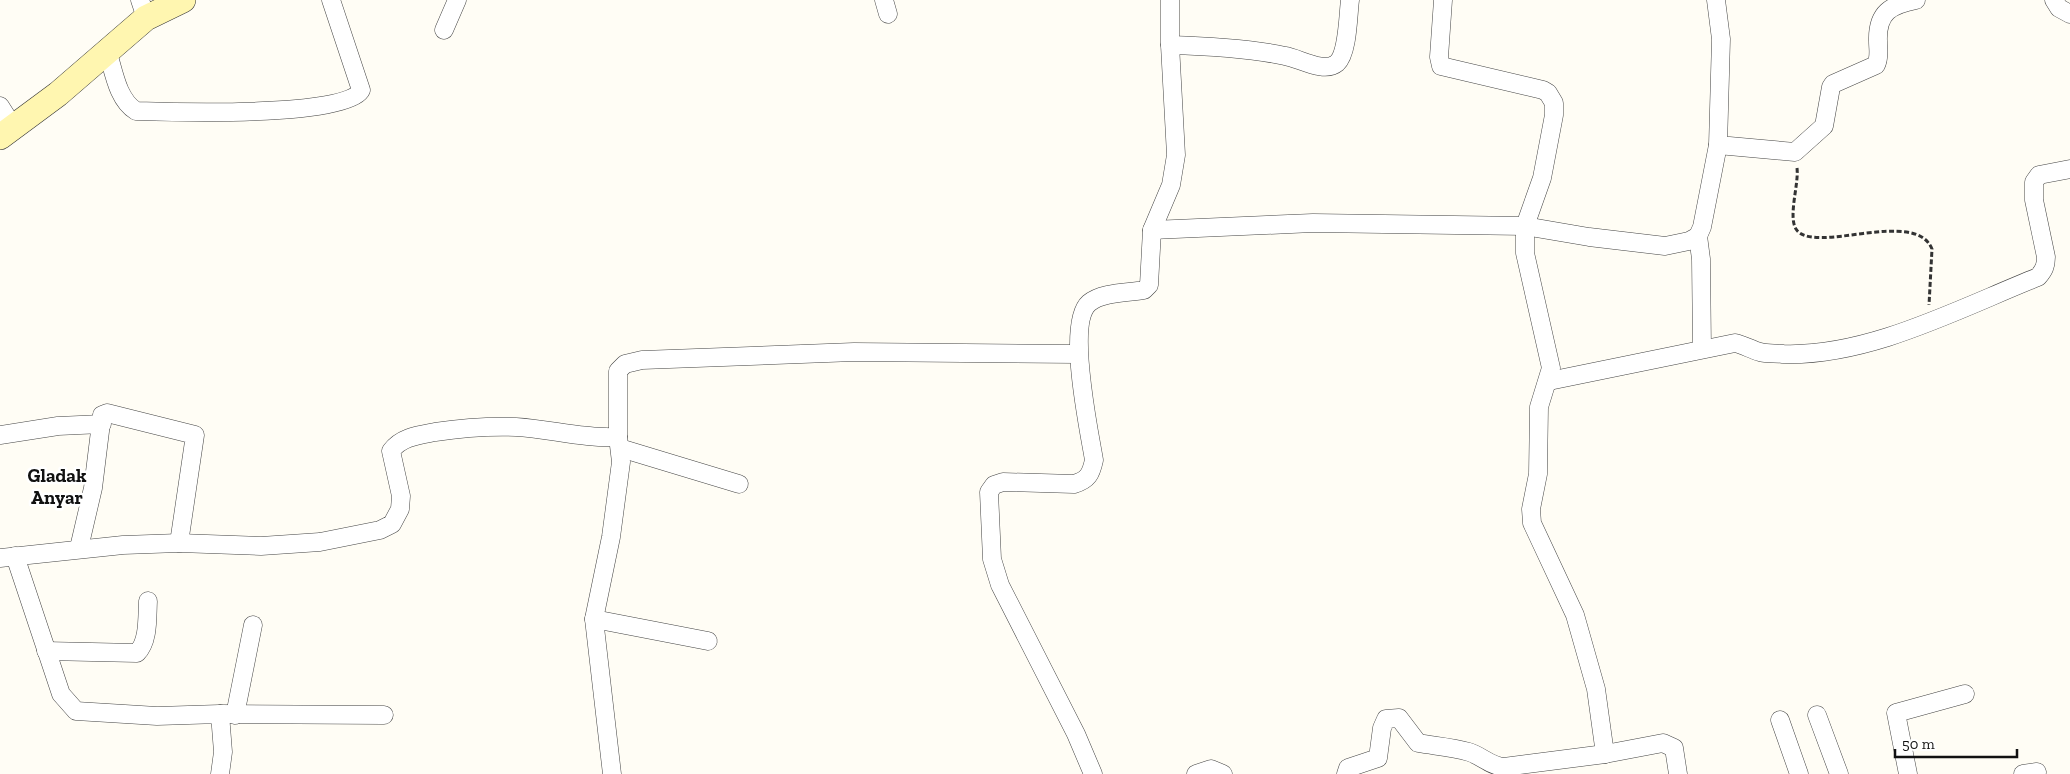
<svg xmlns="http://www.w3.org/2000/svg" width="2070" height="774" viewBox="0 0 2070 774" font-family="'Zilla Slab',serif">
<style>
.lines{fill:none;stroke-linecap:round;stroke-linejoin:round}
.street-casing{stroke:#444;stroke-width:19}
.secondary-casing{stroke:#333;stroke-width:26}
.path{stroke:#333;stroke-width:3;stroke-dasharray:5 2.5;stroke-linecap:butt}
.street{stroke:#fff;stroke-width:18}
.secondary{stroke:#fff6b0;stroke-width:25}
.labels{text-anchor:middle;stroke-width:5;stroke-linejoin:round;paint-order:stroke}
.quarter-label{font-size:19px;font-weight:bold;fill:#111;stroke:#fff}
</style>
<rect width="100%" height="100%" fill="#fffdf5"/>
<g class="lines">
<g class="street-casing">
<g id="street">
<path d="M140,0L146,18"/>
<path d="M884,0L888,14"/>
<path d="M1443,0L1439,57L1441,66L1543,90L1548,93L1554,103V115L1542,178L1525,226V253L1551,368L1539,407L1538,474L1531,509L1532,523L1575,615L1596,689L1605,754"/>
<path d="M1716,0L1721,39L1718,145L1795,152L1824,126L1831,87L1833,84L1876,65C1880,57 1878,50 1878,41C1877,12 1891,5 1916,0"/>
<path d="M2054,0L2059,8L2070,14"/>
<path d="M444,30L457,0"/>
<path d="M1170,45C1208,46 1248,48 1285,56C1299,58 1324,74 1337,63C1348,53 1348,15 1350,0"/>
<path d="M108,53C114,73 118,100 136,111C168,112 350,118 361,90L331,0"/>
<path d="M0,106L14,128"/>
<path d="M1152,230L1313,223L1525,226L1589,237L1665,246L1689,241L1698,236L1702,227L1718,145"/>
<path d="M1698,236L1701,259L1702,349"/>
<path d="M1549,381L1735,343C1744,345 1752,350 1760,352C1767,354 1776,353 1783,354C1869,357 1960,308 2038,277C2044,270 2046,266 2046,257L2034,200V182L2039,175L2070,169"/>
<path d="M0,435L58,426L102,424"/>
<path d="M620,448L739,484"/>
<path d="M79,548L93,488L102,415L107,413L195,435L179,543"/>
<path d="M15,556L61,694L76,711L157,716L220,714L223,752L220,774"/>
<path d="M0,558L123,545L179,543L261,546L320,542L380,530L392,524L400,509L401,496L391,451C401,437 419,435 435,432C462,428 488,426 516,427C550,429 584,439 618,437V371L625,364L642,360L854,352L1077,354"/>
<path d="M594,619L708,641"/>
<path d="M46,651L137,653C149,641 147,617 148,601"/>
<path d="M220,714L384,715"/>
<path d="M235,715L253,625"/>
<path d="M1817,715L1839,774"/>
<path d="M1780,720L1799,774"/>
<path d="M612,774L594,619L611,537L621,462L618,437"/>
<path d="M1093,774L1076,734L1000,585L992,559L989,492L994,485L1003,482L1074,484C1088,480 1091,474 1094,460C1089,430 1066,323 1089,303C1102,292 1128,293 1144,290L1149,285L1152,230L1171,185L1176,155L1170,45V0"/>
<path d="M1196,774L1211,769L1223,774"/>
<path d="M1346,774L1348,768L1378,758L1382,728L1386,719L1399,718L1418,743C1435,746 1452,747 1469,752C1482,756 1490,766 1504,767L1605,754L1663,743L1674,748L1678,774"/>
<path d="M1908,774L1896,713L1965,694"/>
<path d="M2023,774L2037,772"/>
</g>
</g>
<g class="secondary-casing">
<path id="secondary" d="M0,137L58,94L146,18L183,0"/>
</g>
<path class="path" d="M1797,168C1799,184 1788,216 1796,229C1813,256 1915,207 1932,249L1929,305"/>
<use href="#street" class="street"/>
<use href="#secondary" class="secondary"/>
</g>
<g class="labels">
<g class="quarter-label">
<text x="57" y="482">Gladak<tspan x="57" dy="22">Anyar</tspan></text>
</g>
</g>
<path d="M1895 749v8h122v-8" fill="none" stroke="#111111" stroke-width="2.5"/>
<text x="1902" y="749" font-size="15" fill="#111111" stroke="#ffffff" stroke-width="4" paint-order="stroke">50 m</text>
</svg>
